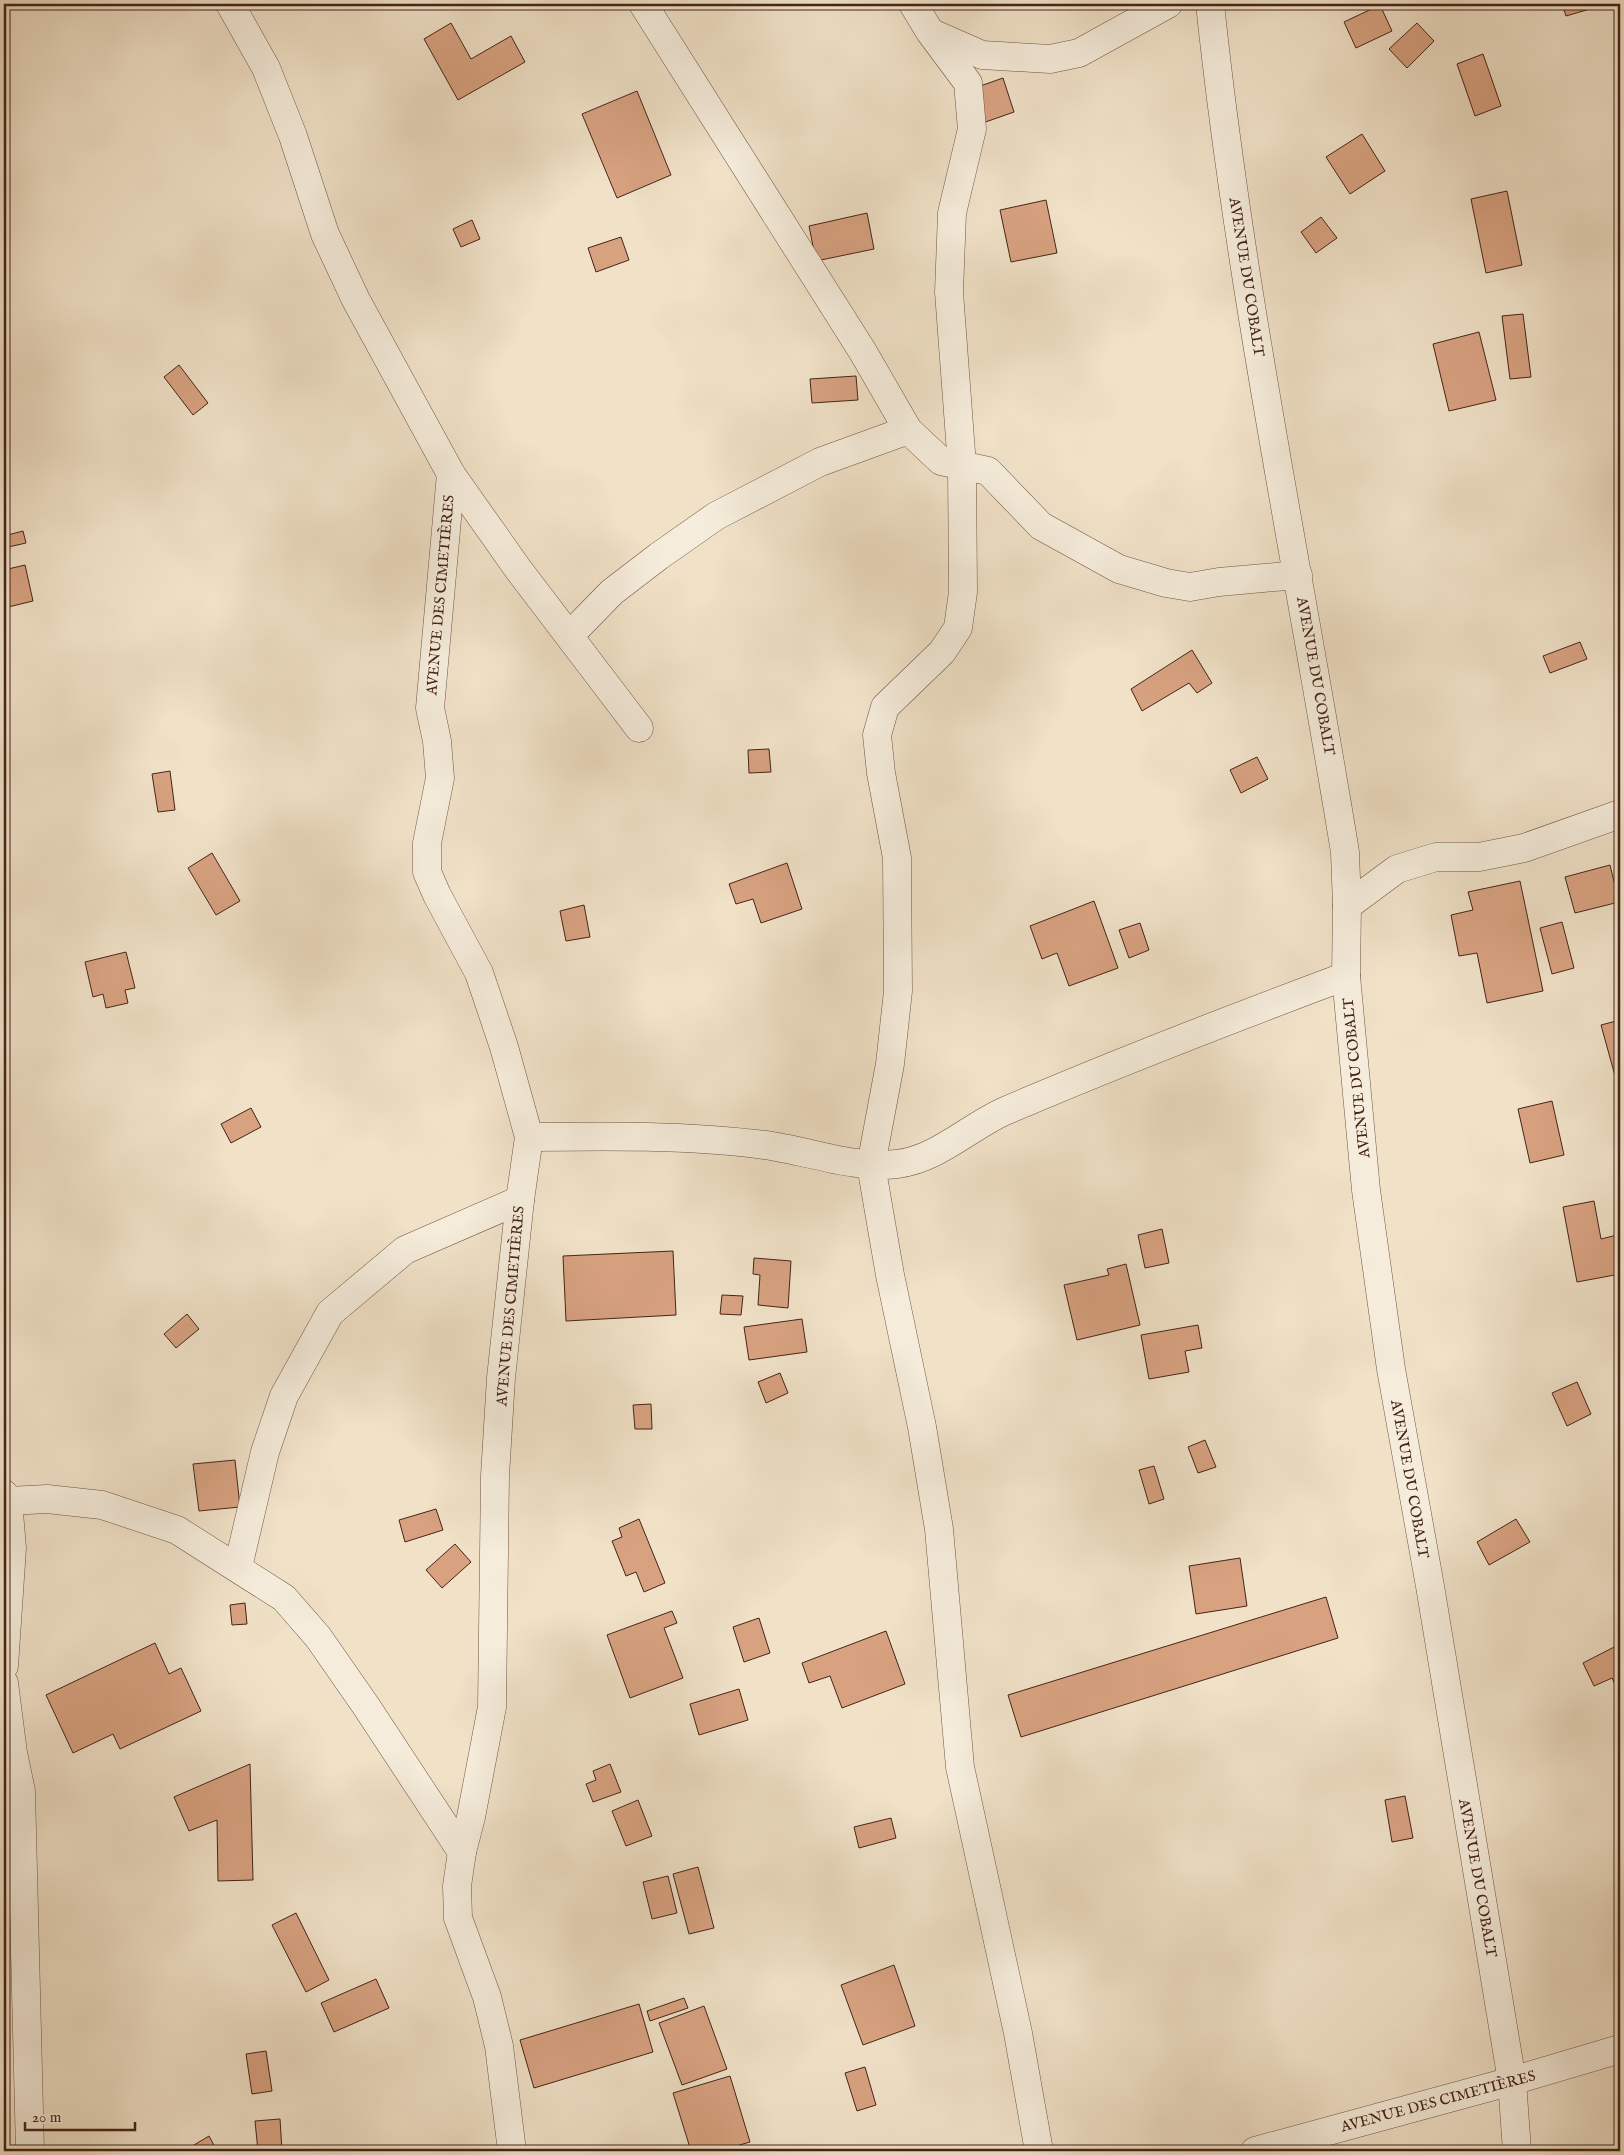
<svg xmlns="http://www.w3.org/2000/svg" width="1624" height="2155" viewBox="0 0 1624 2155" font-family="'IM FELL English',serif">
<style>
.building{fill:#d8a281;stroke:#452418}
.lines{fill:none;stroke-linecap:round;stroke-linejoin:round}
.minor-casing{stroke:#705344;stroke-width:29}
.minor{stroke:#f5ecdb;stroke-width:28}
.labels{text-anchor:middle;stroke-width:4;stroke-linejoin:round;paint-order:stroke}
.street-label{font-size:15px;fill:#452418;stroke:#f5ecdb}
</style>
<rect width="100%" height="100%" fill="#f0e1c7"/>
<filter id="stains"><feTurbulence type="fractalNoise" baseFrequency=".004" numOctaves="4"/><feColorMatrix values="0 0 0 0 .2 0 0 0 0 .09 0 0 0 0 .02 0 0 0 .5 -.17"/></filter>
<radialGradient id="worn" r=".72"><stop offset=".6" stop-color="#630" stop-opacity="0"/><stop offset="1" stop-color="#630" stop-opacity=".3"/></radialGradient>
<g class="building">
<path d="M1562,4H1607L1566,16Z"/>
<path d="M1380,5L1392,31L1356,48L1344,22Z"/>
<path d="M451,23L471,59L511,36L525,62L458,100L424,39Z"/>
<path d="M1417,23L1434,41L1407,68L1389,49Z"/>
<path d="M1483,54L1501,106L1475,116L1457,64Z"/>
<path d="M1003,78L1014,112L977,125L966,91Z"/>
<path d="M637,91L671,175L617,198L582,114Z"/>
<path d="M1362,134L1385,171L1350,194L1326,157Z"/>
<path d="M1507,191L1522,265L1486,273L1471,199Z"/>
<path d="M1046,200L1057,253L1011,262L1000,210Z"/>
<path d="M867,213L874,249L816,261L809,226Z"/>
<path d="M1321,217L1337,238L1316,253L1301,232Z"/>
<path d="M472,220L480,239L461,247L453,229Z"/>
<path d="M621,237L629,260L596,272L588,248Z"/>
<path d="M1523,314L1531,377L1510,379L1502,316Z"/>
<path d="M1479,332L1496,400L1449,411L1433,344Z"/>
<path d="M179,365L208,403L193,415L164,377Z"/>
<path d="M856,376L858,400L812,403L810,379Z"/>
<path d="M23,531L26,543L4,548V536Z"/>
<path d="M25,565L33,601L4,608V570Z"/>
<path d="M1580,642L1587,659L1550,673L1543,656Z"/>
<path d="M1192,650L1212,683L1197,693L1189,683L1142,711L1131,689Z"/>
<path d="M769,749L771,772L749,773L748,750Z"/>
<path d="M1257,757L1268,779L1241,793L1230,770Z"/>
<path d="M170,771L175,810L158,812L152,774Z"/>
<path d="M212,853L240,901L216,915L188,868Z"/>
<path d="M787,863L802,909L761,923L753,899L736,904L729,884Z"/>
<path d="M1610,865L1619,902L1575,913L1565,877Z"/>
<path d="M1520,881L1543,991L1487,1003L1477,953L1459,956L1451,915L1473,910L1468,892Z"/>
<path d="M1094,901L1118,968L1069,986L1057,953L1042,959L1030,926Z"/>
<path d="M584,905L590,937L566,941L560,911Z"/>
<path d="M1562,922L1574,968L1552,974L1540,928Z"/>
<path d="M1140,923L1149,950L1129,958L1119,930Z"/>
<path d="M126,952L135,988L125,990L128,1003L106,1008L103,994L93,997L85,962Z"/>
<path d="M1620,1020V1082L1617,1083L1601,1025Z"/>
<path d="M1552,1101L1564,1155L1530,1163L1518,1109Z"/>
<path d="M251,1108L261,1127L231,1143L221,1124Z"/>
<path d="M1594,1201L1601,1239L1617,1235L1620,1252V1274L1577,1282L1563,1207Z"/>
<path d="M1162,1229L1169,1263L1145,1268L1138,1235Z"/>
<path d="M673,1251L676,1315L566,1321L563,1256Z"/>
<path d="M754,1258L791,1261L788,1308L758,1305L760,1275L753,1274Z"/>
<path d="M1126,1264L1140,1325L1077,1340L1064,1285L1109,1275L1107,1269Z"/>
<path d="M722,1295L743,1296L741,1315L720,1314Z"/>
<path d="M187,1314L199,1329L176,1348L164,1334Z"/>
<path d="M802,1319L807,1352L749,1360L744,1327Z"/>
<path d="M1198,1325L1202,1348L1185,1351L1189,1372L1149,1379L1141,1335Z"/>
<path d="M780,1373L788,1393L766,1403L758,1382Z"/>
<path d="M1577,1382L1591,1414L1567,1426L1552,1393Z"/>
<path d="M651,1404L652,1429H635L633,1405Z"/>
<path d="M1205,1440L1216,1467L1198,1473L1188,1447Z"/>
<path d="M235,1460L240,1507L199,1511L193,1464Z"/>
<path d="M1154,1466L1164,1499L1149,1504L1139,1470Z"/>
<path d="M436,1509L443,1530L405,1542L399,1520Z"/>
<path d="M639,1519L665,1583L644,1592L636,1572L626,1576L612,1541L622,1537L619,1528Z"/>
<path d="M1516,1519L1530,1542L1489,1565L1477,1542Z"/>
<path d="M455,1544L471,1562L442,1588L426,1570Z"/>
<path d="M1240,1558L1247,1606L1196,1614L1189,1566Z"/>
<path d="M1326,1597L1338,1638L1021,1737L1008,1695Z"/>
<path d="M245,1603L247,1624L232,1625L230,1605Z"/>
<path d="M672,1611L677,1623L664,1628L683,1678L630,1698L607,1635Z"/>
<path d="M759,1618L770,1653L744,1662L733,1627Z"/>
<path d="M886,1631L905,1684L842,1708L830,1676L809,1683L802,1663Z"/>
<path d="M155,1643L169,1674L181,1668L201,1711L120,1749L113,1734L73,1753L46,1695Z"/>
<path d="M1620,1644V1687L1617,1689L1612,1678L1594,1686L1583,1663Z"/>
<path d="M739,1689L748,1720L699,1735L690,1704Z"/>
<path d="M250,1764L253,1880L218,1881L217,1820L189,1831L174,1797Z"/>
<path d="M610,1764L621,1792L593,1802L586,1784L596,1780L593,1771Z"/>
<path d="M1405,1796L1413,1838L1392,1842L1385,1800Z"/>
<path d="M638,1800L652,1836L626,1846L612,1811Z"/>
<path d="M891,1818L896,1838L859,1848L854,1827Z"/>
<path d="M698,1867L714,1928L689,1934L673,1874Z"/>
<path d="M668,1876L677,1913L652,1919L643,1882Z"/>
<path d="M296,1913L329,1980L306,1992L272,1925Z"/>
<path d="M894,1965L915,2026L863,2045L841,1985Z"/>
<path d="M376,1979L389,2008L334,2032L321,2003Z"/>
<path d="M684,1998L688,2008L650,2021L647,2011Z"/>
<path d="M639,2004L653,2052L534,2088L520,2040Z"/>
<path d="M704,2006L727,2069L682,2085L659,2023Z"/>
<path d="M266,2051L272,2091L252,2094L246,2054Z"/>
<path d="M865,2067L876,2105L857,2111L845,2073Z"/>
<path d="M730,2076L750,2142L719,2151H691L673,2093Z"/>
<path d="M280,2119L282,2151H258L255,2121Z"/>
<path d="M209,2136L216,2149L213,2151H184Z"/>
</g>
<g class="lines">
<g class="minor-casing">
<g id="minor">
<path d="M230,4L266,68L293,136L325,234L356,300L451,474L518,569L639,728"/>
<path d="M643,4L863,352L908,430L941,461L988,471L1041,526L1119,569L1166,583L1190,587L1219,582L1298,575"/>
<path d="M913,4L930,32L968,83L972,129L952,213L949,292L962,466L963,592L958,628L942,652L885,707L877,735L881,773L897,858L898,991L890,1064L871,1165L890,1275L922,1427L939,1529L960,1767L1018,2033L1039,2151"/>
<path d="M1210,4C1240,289 1299,570 1345,852L1347,906L1346,976L1366,1190L1391,1369L1430,1586L1512,2081L1517,2151"/>
<path d="M932,33L982,55L1050,59L1079,53L1168,4"/>
<path d="M451,474L430,708L437,741L440,778L427,843V872L437,895L479,973L504,1047L529,1137L520,1200L501,1378L495,1476L492,1707L471,1817L462,1852L457,1886L458,1918L487,1997L499,2046L512,2151"/>
<path d="M570,635L612,592L659,556L716,516L820,462L908,430"/>
<path d="M1347,906L1397,869L1436,857H1479L1524,848L1620,814"/>
<path d="M529,1137C608,1136 687,1135 765,1145C809,1151 853,1169 897,1164C938,1159 969,1127 1005,1111C1117,1063 1231,1019 1346,976"/>
<path d="M4,1494L8,1501L12,1548L4,1666"/>
<path d="M8,1501L47,1499L102,1505L177,1530L284,1598L318,1637L366,1706L462,1852"/>
<path d="M238,1567L265,1452L284,1396L330,1313L405,1250L520,1200"/>
<path d="M4,1683L13,1753L21,1791L30,2151"/>
<path d="M1255,2151L1512,2081L1620,2049"/>
</g>
</g>
<use href="#minor" class="minor"/>
</g>
<g class="labels">
<g class="street-label">
<text transform="translate(1247 277) rotate(81)" y="5">AVENUE DU COBALT</text>
<text transform="translate(440 595) rotate(-85)" y="5">AVENUE DES CIMETIÈRES</text>
<text transform="translate(1316 676) rotate(80)" y="5">AVENUE DU COBALT</text>
<text transform="translate(1356 1078) rotate(-96)" y="5">AVENUE DU COBALT</text>
<text transform="translate(510 1306) rotate(-85)" y="5">AVENUE DES CIMETIÈRES</text>
<text transform="translate(1410 1479) rotate(80)" y="5">AVENUE DU COBALT</text>
<text transform="translate(1478 1878) rotate(80)" y="5">AVENUE DU COBALT</text>
<text transform="translate(1438 2101) rotate(-15)" y="5">AVENUE DES CIMETIÈRES</text>
</g>
</g>
<rect width="1624" height="2155" fill="none" stroke="#f0e1c7" stroke-width="20"/>
<rect x="5" y="5" width="1614" height="2145" fill="none" stroke="#452418" stroke-width="2.5"/>
<rect x="10" y="10" width="1604" height="2135" fill="none" stroke="#452418"/>
<path d="M25 2122v8h110v-8" fill="none" stroke="#452418" stroke-width="2.5"/>
<text x="32" y="2122" font-size="15" fill="#452418" stroke="#f5ecdb" stroke-width="4" paint-order="stroke">20 m</text>
<rect width="100%" height="100%" filter="url(#stains)"/>
<rect width="100%" height="100%" fill="url(#worn)"/>
</svg>
